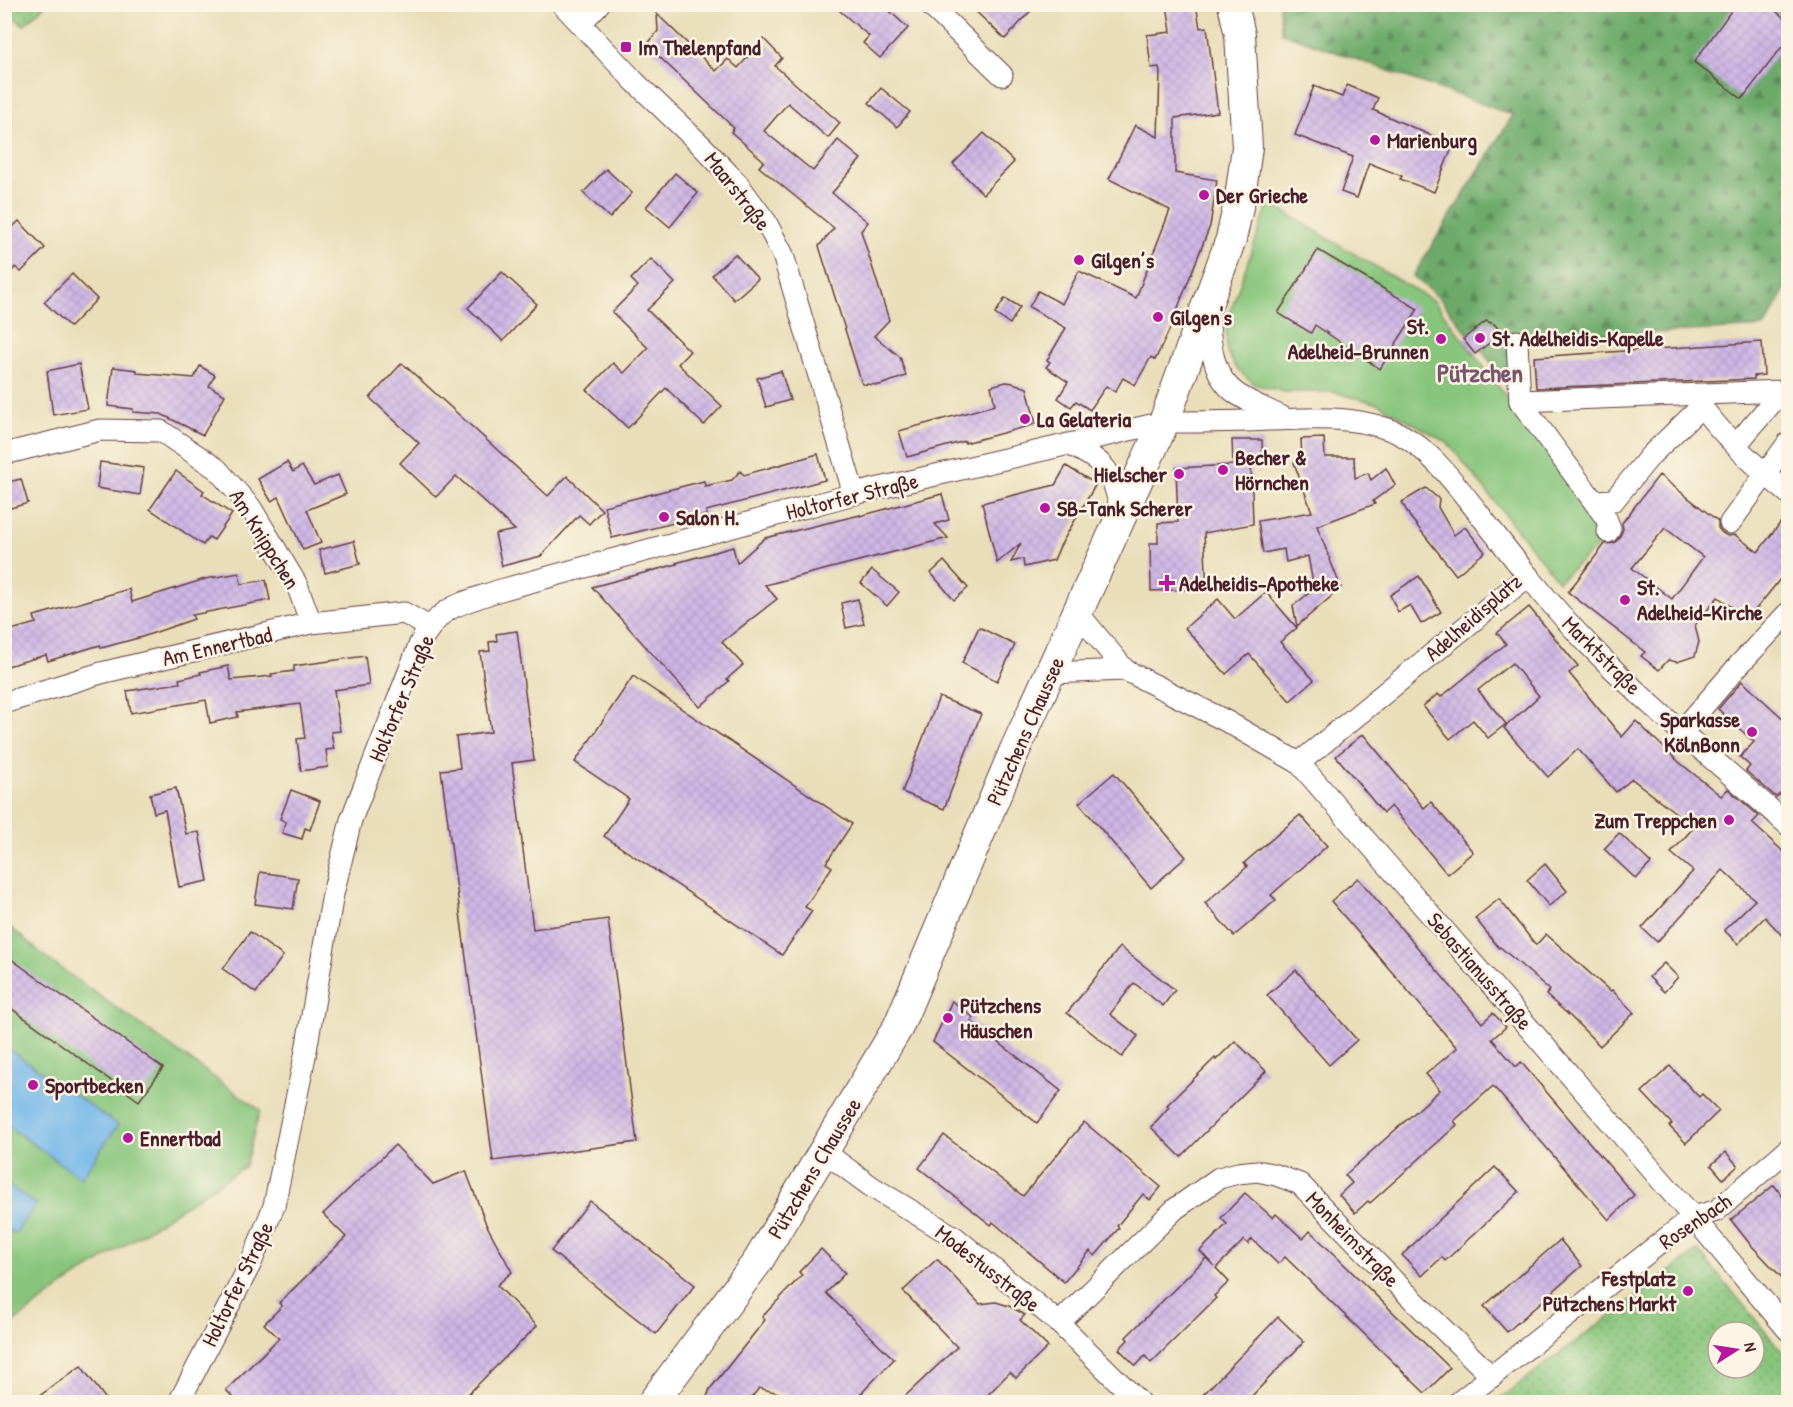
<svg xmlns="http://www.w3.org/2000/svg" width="1793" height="1407" viewBox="0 0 1793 1407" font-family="'Patrick Hand',sans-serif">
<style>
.grass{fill:url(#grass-dots);stroke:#687253;stroke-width:1.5;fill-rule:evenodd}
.forest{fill:url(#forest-firs);stroke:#5c644b;stroke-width:1.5}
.green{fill:#87c57b;stroke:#687253;stroke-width:1.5}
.water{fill:#73b7e9;stroke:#5e6b8a;stroke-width:1.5}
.building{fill:url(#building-cross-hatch);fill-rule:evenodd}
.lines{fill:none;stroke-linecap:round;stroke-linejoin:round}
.street-casing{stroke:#623c40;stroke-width:23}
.secondary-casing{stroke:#623c40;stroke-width:32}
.street{stroke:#fff;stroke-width:21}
.secondary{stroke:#fff;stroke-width:30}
.poi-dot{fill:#b5179e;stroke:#fcf5e5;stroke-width:2}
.labels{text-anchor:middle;stroke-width:5;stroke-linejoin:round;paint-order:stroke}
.poi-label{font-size:22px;font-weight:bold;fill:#4a1f2b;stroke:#fcf5e5;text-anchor:start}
.street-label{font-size:22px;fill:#4a1f2b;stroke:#fcf5e5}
.quarter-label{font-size:26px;font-weight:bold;fill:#79546c;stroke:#fcf5e5}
</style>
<defs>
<pattern id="grass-dots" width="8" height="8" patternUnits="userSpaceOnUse" patternTransform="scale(1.5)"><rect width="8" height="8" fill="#87c57b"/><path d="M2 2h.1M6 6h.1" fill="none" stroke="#709f65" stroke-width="1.8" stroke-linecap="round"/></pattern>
<pattern id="forest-firs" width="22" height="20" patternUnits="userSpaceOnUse" patternTransform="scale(1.5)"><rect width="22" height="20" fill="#6daa6b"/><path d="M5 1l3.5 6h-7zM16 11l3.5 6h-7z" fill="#5c8a58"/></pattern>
<pattern id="building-cross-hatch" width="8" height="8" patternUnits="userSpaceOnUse" patternTransform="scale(1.5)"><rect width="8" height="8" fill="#cfb7e6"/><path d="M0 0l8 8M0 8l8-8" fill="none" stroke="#b39dc5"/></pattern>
</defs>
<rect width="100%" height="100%" fill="#fcf5e5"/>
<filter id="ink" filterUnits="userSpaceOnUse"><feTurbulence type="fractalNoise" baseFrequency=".0167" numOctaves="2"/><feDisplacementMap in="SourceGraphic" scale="12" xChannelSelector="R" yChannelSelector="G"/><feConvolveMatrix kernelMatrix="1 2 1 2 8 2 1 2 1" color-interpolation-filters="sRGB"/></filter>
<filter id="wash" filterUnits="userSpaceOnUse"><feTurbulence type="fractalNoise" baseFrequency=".008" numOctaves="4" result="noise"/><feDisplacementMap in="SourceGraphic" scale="24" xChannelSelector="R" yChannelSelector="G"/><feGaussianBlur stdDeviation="1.35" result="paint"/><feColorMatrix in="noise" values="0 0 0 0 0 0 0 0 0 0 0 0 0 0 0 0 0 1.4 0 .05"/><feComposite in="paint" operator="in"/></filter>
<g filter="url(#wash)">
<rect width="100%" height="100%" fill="#e9deb9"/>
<g class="grass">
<path d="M4,5L5,4L45,5L24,25L5,12Z"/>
<path d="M1698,1250L1788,1359V1402H1495ZM1718,1332H1754V1368H1718Z"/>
</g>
<path class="forest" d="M1279,5H1788V284L1765,327L1524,340L1512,389L1441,300L1413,276L1513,115L1282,33Z"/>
<g class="green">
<path d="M1269,203L1435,302L1610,536L1558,581L1448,443L1379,404L1333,392H1285L1254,384L1237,369L1227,352L1226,323Z"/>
<path d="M4,922L49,960L260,1110L245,1166L67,1283L5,1329Z"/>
</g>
<g class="water">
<path d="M4,1046L118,1125L81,1178L5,1124Z"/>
<path d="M5,1183L36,1204L15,1234L5,1227Z"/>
</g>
<g id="blocks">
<g class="building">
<path d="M832,4H882L908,28L880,58L863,43L869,36Z"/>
<path d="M968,4H1037L1005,39Z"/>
<path d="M1167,4H1196L1200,28L1207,27L1218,112L1175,118V173L1217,180L1210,226L1177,310H1179L1155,360L1151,357L1135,385L1123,378L1115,392L1106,386L1090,410L1076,401L1071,407L1058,398L1068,382L1046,367L1050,362L1047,360L1066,328L1029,307L1038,291L1062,304L1079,271L1136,298L1170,210L1109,179L1135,125L1158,137L1160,72L1159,67L1151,68L1147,35L1171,32Z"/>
<path d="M1736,4H1785L1777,12L1788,21V39L1742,99L1694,62Z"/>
<path d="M657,14L716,71L728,59L738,68L764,39L782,58L775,66L840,123L828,138L788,103L764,131L813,171L838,140L861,159L832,193L868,222L861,231L889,320L874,336L900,357L906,376L880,385L862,384L819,246L834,228L759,167L764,161L731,132L734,128L647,45L658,31Z"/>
<path d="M1347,85L1378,98L1373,110L1453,145L1434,192L1400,179L1402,176L1369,163L1357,198L1341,192L1353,157L1295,135L1314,86L1342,97Z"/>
<path d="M881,88L910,112L897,127L869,103Z"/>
<path d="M984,133L1014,162L983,194L953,164Z"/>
<path d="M606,169L632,193L610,218L583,193Z"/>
<path d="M675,173L698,193L670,227L646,207Z"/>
<path d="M19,221L45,248L21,272L15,267L4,282V235Z"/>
<path d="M1318,250L1418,309L1380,369L1315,325L1311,333L1278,313Z"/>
<path d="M735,254L758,279L734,300L712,275Z"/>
<path d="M651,259L675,283L647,310L690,351L678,364L722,406L704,425L666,388L628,428L587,390L613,363L624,373L648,348L612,312L638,286L631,279Z"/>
<path d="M502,272L537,304L503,341L468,308Z"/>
<path d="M72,274L97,299L70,327L44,302Z"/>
<path d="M1005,298L1020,307L1010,324L995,314Z"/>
<path d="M1486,321L1494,324L1498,328L1497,337L1475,354L1463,339Z"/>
<path d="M1762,342L1764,375L1754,376V379L1536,388L1534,357Z"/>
<path d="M402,363L548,496L567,476L602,510L589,524L579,515L541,556L502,566L495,534L515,530L456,476L436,497L400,463L419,443L370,398Z"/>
<path d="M79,364L88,409L53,415L47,371Z"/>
<path d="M200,366L215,375L209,386L225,395L203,435L161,414L133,412V409L108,406L113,367L137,370V373L194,378Z"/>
<path d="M781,371L790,400L766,407L757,378Z"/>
<path d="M1006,382L1013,383L1027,388L1036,424L965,443V441L907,457L899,431L995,405L991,386Z"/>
<path d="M1324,438L1325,457H1354L1355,478L1368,473L1371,480L1386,468L1395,485L1373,501L1375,504L1317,526L1341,588L1297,626L1293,606L1314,589L1308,556L1286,562L1284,549L1263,553L1258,521L1312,512L1294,463L1302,460L1301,439Z"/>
<path d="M1232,440H1262L1263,462H1251L1253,524L1204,533L1207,589L1151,591L1150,543H1158V523L1178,522L1176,468L1233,465Z"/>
<path d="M818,454L825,480L706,511L707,515L612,538L604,506L704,481L705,486L732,480L740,471L744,475Z"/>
<path d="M100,462L144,468L140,495L97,488Z"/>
<path d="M287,462L293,472L302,466L314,485L338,475L346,494L307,510L321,543L303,550L279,497L271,501L258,479Z"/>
<path d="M1066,466L1096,484L1060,546L1054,560L1024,567L1023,559L1011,562L1021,543L997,563L982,503L1055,485Z"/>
<path d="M176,471L204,491L202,494L232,514L214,540L209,537L203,545L150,509Z"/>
<path d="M1659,475L1718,521V528L1722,533L1728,536L1735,535L1758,552L1788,513V569L1773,588L1748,619L1718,597L1695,625L1699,642L1695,656L1677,662L1668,660L1659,670L1641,656L1645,652L1568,592L1605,544L1614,543L1619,538L1623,529L1622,523ZM1665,528L1703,557L1672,599L1632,568Z"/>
<path d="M21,479L28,503L4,510V483Z"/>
<path d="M1426,488L1439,499L1438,507L1454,535L1465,527L1485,552L1456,575L1410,517L1402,502Z"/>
<path d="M942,494L949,520L935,524L948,538L765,585L777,599L722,642L743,665L727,679L729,681L700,707L592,587L677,564L676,563L733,547L737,563L765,538L860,515V516Z"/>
<path d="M354,541L360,564L325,573L319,550Z"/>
<path d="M944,561L968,588L954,600L931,573Z"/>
<path d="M872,570L899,592L887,606L861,583Z"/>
<path d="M239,573L241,584L266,580L270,600L192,615L194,619L142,637L101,648L100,645L48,661L46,655L4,667V632L36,623L34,616L129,589L132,602L205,579Z"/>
<path d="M1419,576L1441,612L1421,624L1410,605L1398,612L1390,595Z"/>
<path d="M1266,592L1297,628L1280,642L1314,680L1290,701L1249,654L1226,674L1185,628L1218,599L1235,619Z"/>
<path d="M858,599L864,624L846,628L841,603Z"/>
<path d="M1529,607L1578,666L1569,673L1622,737L1636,721L1679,762L1721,796L1728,789L1759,816L1752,823L1788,856V942L1765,917L1738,944L1724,930L1755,900L1723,870L1657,942L1642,928L1693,871L1671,853L1694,827L1632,779L1616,792L1578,749L1548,777L1504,728L1539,696L1512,663L1478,690L1506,724L1488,738L1473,720L1450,739L1423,706L1438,694L1441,697L1506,644L1497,633Z"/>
<path d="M979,627L1015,645L997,681L962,663Z"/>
<path d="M517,631L534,760L512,763L533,929L608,919L637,1142L493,1161L441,770L460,768L456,737L491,732L480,652L490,651L489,642L497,641L496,634Z"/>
<path d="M365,656L369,685L334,690L340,731L331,732L334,749L326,750L328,767L301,771L297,739L305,738L300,704L237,712L238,717L210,723L206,700L131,713L127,691L180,683L179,679L201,674L200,672L228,666L231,680L272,676L271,674L294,671V666Z"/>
<path d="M633,676L852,824L826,863L832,867L805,907L812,911L782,955L604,836L629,799L575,762Z"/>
<path d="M1742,681L1788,723V802L1780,794L1776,797L1746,771L1750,766L1740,757L1754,742L1718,709Z"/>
<path d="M939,697L981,714L944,809L902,792Z"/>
<path d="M1363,734L1424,808L1431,802L1473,852L1447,874L1391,806L1383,813L1336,756Z"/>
<path d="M1114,773L1186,857L1151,888L1079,803Z"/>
<path d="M176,788L186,834L199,832L208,881L179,887L165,810L154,813L150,794Z"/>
<path d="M291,790L320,801L310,830L305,828L302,839L282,833L286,822L280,819Z"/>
<path d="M1300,815L1327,846L1271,895L1276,900L1234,936L1205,903L1247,867L1244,863Z"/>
<path d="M1619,833L1651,863L1636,879L1604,849Z"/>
<path d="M1545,864L1567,891L1549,906L1527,880Z"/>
<path d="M260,872L298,878L293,909L255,904Z"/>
<path d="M1358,878L1482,1023L1493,1013L1506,1027L1492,1039L1516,1067L1521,1062L1634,1195L1609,1220L1493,1086L1454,1121L1457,1125L1370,1203L1368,1201L1355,1213L1339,1195L1352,1183L1345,1175L1440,1090L1426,1074L1457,1048L1331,901Z"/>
<path d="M1499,899L1536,945L1546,934L1610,991L1612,990L1634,1013L1600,1046L1571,1017L1546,995L1550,990L1500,947L1499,948L1475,918Z"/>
<path d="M250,932L283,956L256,993L223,969Z"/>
<path d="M1120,947L1175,990L1163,1006L1134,983L1110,1014L1138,1036L1122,1057L1067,1013Z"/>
<path d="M4,954L163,1068L139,1101L4,1003Z"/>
<path d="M1664,963L1678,977L1664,992L1649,977Z"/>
<path d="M1296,970L1357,1040L1329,1065L1267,995Z"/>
<path d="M952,1001L974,1018L971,1021L1061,1091L1037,1123L933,1042Z"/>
<path d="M1235,1041L1266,1071L1181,1157L1151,1127L1169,1107L1167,1105L1215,1058L1216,1060Z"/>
<path d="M1670,1066L1699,1097L1702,1094L1719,1111L1686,1143L1669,1126L1672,1124L1642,1092Z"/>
<path d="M1084,1122L1161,1187L1150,1200L1143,1194L1117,1226L1119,1228L1095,1256L1090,1251L1064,1282L993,1222L991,1225L919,1168L944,1135L1023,1196Z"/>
<path d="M395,1145L433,1184L466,1171L486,1224L512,1272L497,1285L537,1326L460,1402H238L226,1390L279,1338L264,1324L282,1306L279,1303L346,1237L323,1214Z"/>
<path d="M1726,1152L1738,1166L1723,1179L1711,1165Z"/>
<path d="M1495,1167L1519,1192L1445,1261L1442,1257L1422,1276L1402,1255Z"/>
<path d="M1774,1185L1788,1204V1284L1750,1244L1731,1220Z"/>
<path d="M1245,1193L1273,1218L1276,1214L1303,1239L1310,1231L1450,1368L1425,1393L1285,1257L1278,1264L1252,1239L1248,1244L1244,1240L1216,1268L1229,1282L1214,1296L1216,1298L1151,1363L1145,1356L1136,1366L1119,1349L1128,1340L1126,1337L1206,1258L1214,1266L1200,1251L1227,1224L1221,1218Z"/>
<path d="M590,1201L695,1285L656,1334L551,1251Z"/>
<path d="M1560,1240L1582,1266L1507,1332L1484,1306Z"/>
<path d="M821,1249L845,1273L826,1293L894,1359L853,1402H807L803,1399L759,1388L748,1402H705L710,1389L765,1320L762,1317L802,1275L799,1272Z"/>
<path d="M937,1259L980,1304L996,1302L1009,1306L1025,1315L1020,1320L1048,1347L1016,1378L1010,1372L981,1402H899L957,1347L903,1291Z"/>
<path d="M1278,1317L1304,1342L1246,1402H1196Z"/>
<path d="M81,1366L108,1402H31Z"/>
</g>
</g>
</g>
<g filter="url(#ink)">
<use href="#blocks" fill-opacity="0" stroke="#623c40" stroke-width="1.5"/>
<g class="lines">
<g class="street-casing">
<g id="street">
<path d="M562,4L635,82L702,146L738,184L766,222L783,255L854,494"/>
<path d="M929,4L1002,75"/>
<path d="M581,23L599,4"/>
<path d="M1208,312C1210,340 1211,377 1237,394C1252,404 1269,410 1284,418"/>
<path d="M1517,341L1520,401"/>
<path d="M1693,395C1719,432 1753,465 1788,493"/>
<path d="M1520,401L1782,391L1788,389"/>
<path d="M1520,401L1606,518L1610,528L1608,532"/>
<path d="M1068,444C1107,462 1112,471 1121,512"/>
<path d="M1736,445L1782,391"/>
<path d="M4,454L100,430L161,431L217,469L251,508L297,585L311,623"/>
<path d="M1594,501L1614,500L1651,455L1701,407"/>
<path d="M1730,523L1788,443"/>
<path d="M1078,613L1125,670L1226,721L1299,763L1693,1217L1788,1330"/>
<path d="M1050,673L1125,670"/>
<path d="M4,703L101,673L311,623L404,613L429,627"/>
<path d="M1682,731L1738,666L1788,613"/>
<path d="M1299,763L1528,576"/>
<path d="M823,1151L872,1187L956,1238L1059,1323L1139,1402"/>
<path d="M1059,1323L1175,1209L1219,1178L1238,1173L1257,1171L1276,1175L1300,1184L1397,1284L1492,1377"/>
<path d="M179,1402L251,1263L274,1206L305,1056L333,894L351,820L420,643C441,605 458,605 497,591L854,494L1164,422C1198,422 1233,422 1268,420C1311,419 1346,415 1388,429C1425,441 1456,485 1480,515C1515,560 1550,605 1590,646C1652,710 1722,766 1788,825"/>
<path d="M1459,1402L1693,1217L1716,1211L1788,1149"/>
</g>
</g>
<g class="secondary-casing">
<path id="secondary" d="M653,1402L758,1261L898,1027L1014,752L1164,422L1231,239L1240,198L1247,147L1240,35L1233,4"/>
</g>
<use href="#street" class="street"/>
<use href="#secondary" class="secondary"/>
</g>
</g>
<g class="poi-dot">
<rect x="620" y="41" width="12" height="12" rx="3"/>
<circle cx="1375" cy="140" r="6"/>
<circle cx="1204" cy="195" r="6"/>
<circle cx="1079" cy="260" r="6"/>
<circle cx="1158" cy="317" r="6"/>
<circle cx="1480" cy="338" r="6"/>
<circle cx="1441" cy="339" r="6"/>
<circle cx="1025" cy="419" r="6"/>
<circle cx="1223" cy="470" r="6"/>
<circle cx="1179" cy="474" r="6"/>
<circle cx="1045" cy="508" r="6"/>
<circle cx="664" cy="517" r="6"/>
<path d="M1164 574h6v6h6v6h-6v6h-6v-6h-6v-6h6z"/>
<circle cx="1625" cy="600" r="6"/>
<circle cx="1752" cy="732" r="6"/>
<circle cx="1729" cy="820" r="6"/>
<circle cx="948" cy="1018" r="6"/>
<circle cx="33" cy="1085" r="6"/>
<circle cx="128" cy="1138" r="6"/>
<circle cx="1688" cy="1291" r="6"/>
</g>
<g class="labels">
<g class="poi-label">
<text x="638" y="55">Im Thelenpfand</text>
<text x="1387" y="148">Marienburg</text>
<text x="1216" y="203">Der Grieche</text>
<text x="1091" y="268">Gilgen’s</text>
<text x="1170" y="325">Gilgen's</text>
<text x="1429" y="334" text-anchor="end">St.<tspan x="1429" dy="25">Adelheid-Brunnen</tspan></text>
<text x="1492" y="346">St. Adelheidis-Kapelle</text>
<text x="1037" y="427">La Gelateria</text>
<text x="1235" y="465">Becher &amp;<tspan x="1235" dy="25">Hörnchen</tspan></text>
<text x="1167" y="482" text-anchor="end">Hielscher</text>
<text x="1057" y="516">SB-Tank Scherer</text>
<text x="676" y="525">Salon H.</text>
<text x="1179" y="591">Adelheidis-Apotheke</text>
<text x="1637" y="595">St.<tspan x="1637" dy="25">Adelheid-Kirche</tspan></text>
<text x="1740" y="727" text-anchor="end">Sparkasse<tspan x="1740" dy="25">KölnBonn</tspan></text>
<text x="1717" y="828" text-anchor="end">Zum Treppchen</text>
<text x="960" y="1013">Pützchens<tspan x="960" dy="25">Häuschen</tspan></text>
<text x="45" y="1093">Sportbecken</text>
<text x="140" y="1146">Ennertbad</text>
<text x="1676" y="1286" text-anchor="end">Festplatz<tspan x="1676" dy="25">Pützchens Markt</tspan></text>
</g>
<g class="street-label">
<text transform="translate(738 191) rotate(52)" y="8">Maarstraße</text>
<text transform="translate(852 496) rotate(-14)" y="8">Holtorfer Straße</text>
<text transform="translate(265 539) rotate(58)" y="8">Am Knippchen</text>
<text transform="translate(1473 617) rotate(-41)" y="8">Adelheidisplatz</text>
<text transform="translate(217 646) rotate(-13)" y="8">Am Ennertbad</text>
<text transform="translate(1602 655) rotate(45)" y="8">Marktstraße</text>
<text transform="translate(401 698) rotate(-67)" y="8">Holtorfer Straße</text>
<text transform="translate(1025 731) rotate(-66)" y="8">Pützchens Chaussee</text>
<text transform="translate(1480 971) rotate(49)" y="8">Sebastianusstraße</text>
<text transform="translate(814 1168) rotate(-59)" y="8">Pützchens Chaussee</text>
<text transform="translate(1695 1221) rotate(-34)" y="8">Rosenbach</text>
<text transform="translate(1353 1239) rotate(46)" y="8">Monheimstraße</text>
<text transform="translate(988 1268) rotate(38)" y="8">Modestusstraße</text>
<text transform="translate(237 1284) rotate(-64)" y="8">Holtorfer Straße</text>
</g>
<g class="quarter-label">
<text x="1480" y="382">Pützchen</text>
</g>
</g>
<rect width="1793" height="1407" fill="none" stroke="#fcf5e5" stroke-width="24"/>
<g transform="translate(1736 1350) rotate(78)"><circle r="28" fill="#fcf5e5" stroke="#b59f9b" stroke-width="1.5"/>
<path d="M0-4.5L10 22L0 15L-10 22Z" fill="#b5179e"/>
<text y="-9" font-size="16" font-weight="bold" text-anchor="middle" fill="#4a1f2b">N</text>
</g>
</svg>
